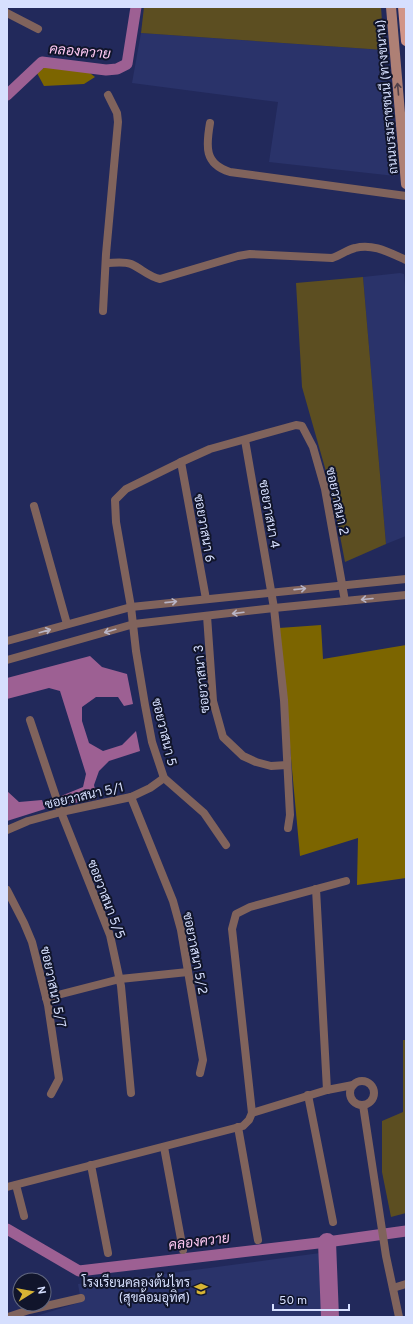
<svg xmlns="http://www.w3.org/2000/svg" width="413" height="1324" viewBox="0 0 413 1324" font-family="Overpass,Sarabun,sans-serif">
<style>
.built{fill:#2a336a}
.green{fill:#5c4e21}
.forest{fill:#7c6500}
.water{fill:#9d6093}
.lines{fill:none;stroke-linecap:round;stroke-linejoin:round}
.canal{stroke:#9d6093;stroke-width:11}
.river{stroke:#9d6093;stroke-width:18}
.minor{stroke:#80635c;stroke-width:8}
.secondary{stroke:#ae8075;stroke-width:10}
.primary{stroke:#d19588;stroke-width:10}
.oneway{stroke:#504049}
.oneway2{stroke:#b8b4c5}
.labels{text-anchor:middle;stroke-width:4;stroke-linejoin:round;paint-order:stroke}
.street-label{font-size:13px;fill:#d6dffe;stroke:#11152b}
.poi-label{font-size:13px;fill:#d6dffe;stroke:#11152b;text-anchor:end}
.water-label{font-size:14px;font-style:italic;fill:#fdc8f2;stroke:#11152b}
</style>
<rect width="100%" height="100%" fill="#22295b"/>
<g class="built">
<path d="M141,33L384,50L395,176L269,162L278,102L132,83Z"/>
<path d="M400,273L404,274L406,297V536L386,544L363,277Z"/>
<path d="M320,1253L325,1317H33L81,1302L78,1284L120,1280Z"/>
</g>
<g class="green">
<path d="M144,7H381L384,50L141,33Z"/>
<path d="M363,277L386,544L345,562L331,489L302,387L296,283Z"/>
<path d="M403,1040H406V1213L391,1217L382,1172V1121L403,1112Z"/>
</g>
<g class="forest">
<path d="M45,67L86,70L95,77L84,84L44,86L37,73Z"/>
<path d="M321,625L323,659L406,645V878L357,885L358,838L300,856L279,628Z"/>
</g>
<g class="water">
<path d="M90,656L102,667L127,674L133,704L124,706L118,697H96L82,707V721L89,743L103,751L122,745L136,731L140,751L109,761L99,771L94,785L97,799L63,805L61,796L83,787L86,774L60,691L49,688L7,699V678Z"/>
<path d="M7,791L19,802L42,800L45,809L7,821Z"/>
</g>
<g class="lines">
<g class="canal">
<path d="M7,95L42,62L106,70L117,69L127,64L136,7"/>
<path d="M7,1229L79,1271L327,1242L406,1231"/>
</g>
<path class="river" d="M327,1242L330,1317"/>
<g class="minor">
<path d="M7,13L38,29"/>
<path d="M210,123C206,146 204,164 230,172L406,196"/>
<path d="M106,263C114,263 123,261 131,264C142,269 149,277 160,279L238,256L250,254L332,258C340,256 346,250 355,248C373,243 390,253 406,260"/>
<path d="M103,311L106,254L118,122L117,113L108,95"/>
<path d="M245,440L274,608L284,700L290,815L288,828"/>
<path d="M181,462L206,599"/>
<path d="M34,506L67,624"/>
<path d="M207,616L213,701L223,737L243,756L256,762L271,766L287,765"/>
<path d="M7,641L131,607L406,579"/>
<path d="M7,660L134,624L274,608L406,595"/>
<path d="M30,720L61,812L110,935L121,986L131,1093"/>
<path d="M131,797L173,901L181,930L203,1060L200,1073"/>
<path d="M7,830L28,821L61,812L131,797L150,788L164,778"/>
<path d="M226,845L204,813L164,778L152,742L145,705L136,651L131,607L116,522L115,500L126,489L181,462L210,449L296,425L302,426L313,447L325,489L345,601"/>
<path d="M316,889L327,1090"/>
<path d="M7,890L24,923L32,942L48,1005L59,1079L51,1094"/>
<path d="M46,998L120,979L188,972"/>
<circle cx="362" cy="1093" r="12"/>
<path d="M308,1095L333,1222"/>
<path d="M363,1105L386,1256L399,1317"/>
<path d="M252,1113L232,929L236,914L250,907L346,881"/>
<path d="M238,1127L258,1240"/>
<path d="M164,1147L183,1250"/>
<path d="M91,1165L108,1253"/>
<path d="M16,1185L24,1216"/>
<path d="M7,1187L243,1126L249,1120L252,1113L327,1090L353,1085"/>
<path d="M393,1288L406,1284"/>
<path d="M8,1317L29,1310L81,1298"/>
</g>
<path class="secondary" d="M391,7L406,184"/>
<path class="primary" d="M403,7L406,41"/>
</g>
<defs><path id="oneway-shaft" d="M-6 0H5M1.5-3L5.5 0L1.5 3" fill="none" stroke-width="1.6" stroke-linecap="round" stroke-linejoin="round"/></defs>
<use class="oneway" href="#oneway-shaft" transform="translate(398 89) rotate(-95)"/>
<g class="oneway2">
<use href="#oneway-shaft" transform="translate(300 589) rotate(-6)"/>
<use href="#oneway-shaft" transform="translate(367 599) rotate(175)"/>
<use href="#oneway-shaft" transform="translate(171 602) rotate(-6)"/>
<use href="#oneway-shaft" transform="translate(238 613) rotate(173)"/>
<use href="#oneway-shaft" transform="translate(45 631) rotate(-16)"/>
<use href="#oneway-shaft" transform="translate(110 631) rotate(164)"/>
</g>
<defs>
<g id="school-bare" transform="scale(1.08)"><path d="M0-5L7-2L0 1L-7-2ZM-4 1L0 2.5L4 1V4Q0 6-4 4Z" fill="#d7b434" stroke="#11152b" stroke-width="2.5" paint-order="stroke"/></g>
</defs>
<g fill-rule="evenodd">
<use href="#school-bare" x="201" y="1289"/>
</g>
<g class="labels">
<g class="street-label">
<text transform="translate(386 97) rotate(-95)" y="5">ถนนบรมราชชนนี (ทางขนาน)</text>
<text transform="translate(338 501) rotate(78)" y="5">ซอยวาสนา 2</text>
<text transform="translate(270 514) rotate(80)" y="5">ซอยวาสนา 4</text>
<text transform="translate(205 528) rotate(80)" y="5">ซอยวาสนา 6</text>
<text transform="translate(201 679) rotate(-96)" y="5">ซอยวาสนา 3</text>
<text transform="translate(165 732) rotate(76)" y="5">ซอยวาสนา 5</text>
<text transform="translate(84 795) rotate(-13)" y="5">ซอยวาสนา 5/1</text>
<text transform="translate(107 899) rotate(69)" y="5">ซอยวาสนา 5/5</text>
<text transform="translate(196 953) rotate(79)" y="5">ซอยวาสนา 5/2</text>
<text transform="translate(54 987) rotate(78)" y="5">ซอยวาสนา 5/7</text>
</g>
<g class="poi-label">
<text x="190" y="1287">โรงเรียนคลองต้นไทร<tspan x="190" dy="15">(สุขล้อมอุทิศ)</tspan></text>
</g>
<g class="water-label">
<text transform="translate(80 51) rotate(5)" y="5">คลองควาย</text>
<text transform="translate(199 1241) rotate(-7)" y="5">คลองควาย</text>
</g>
</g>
<rect width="413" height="1324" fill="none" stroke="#d6dffe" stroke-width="16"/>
<g transform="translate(32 1292) rotate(79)"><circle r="19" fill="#11152b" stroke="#60667f"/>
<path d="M0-3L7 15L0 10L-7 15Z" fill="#d7b434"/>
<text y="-6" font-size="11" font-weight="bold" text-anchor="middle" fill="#d6dffe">N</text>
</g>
<path d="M273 1304v6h76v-6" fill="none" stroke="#d6dffe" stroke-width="2"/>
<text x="279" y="1304" font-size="12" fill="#d6dffe" stroke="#11152b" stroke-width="3" paint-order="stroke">50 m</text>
</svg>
